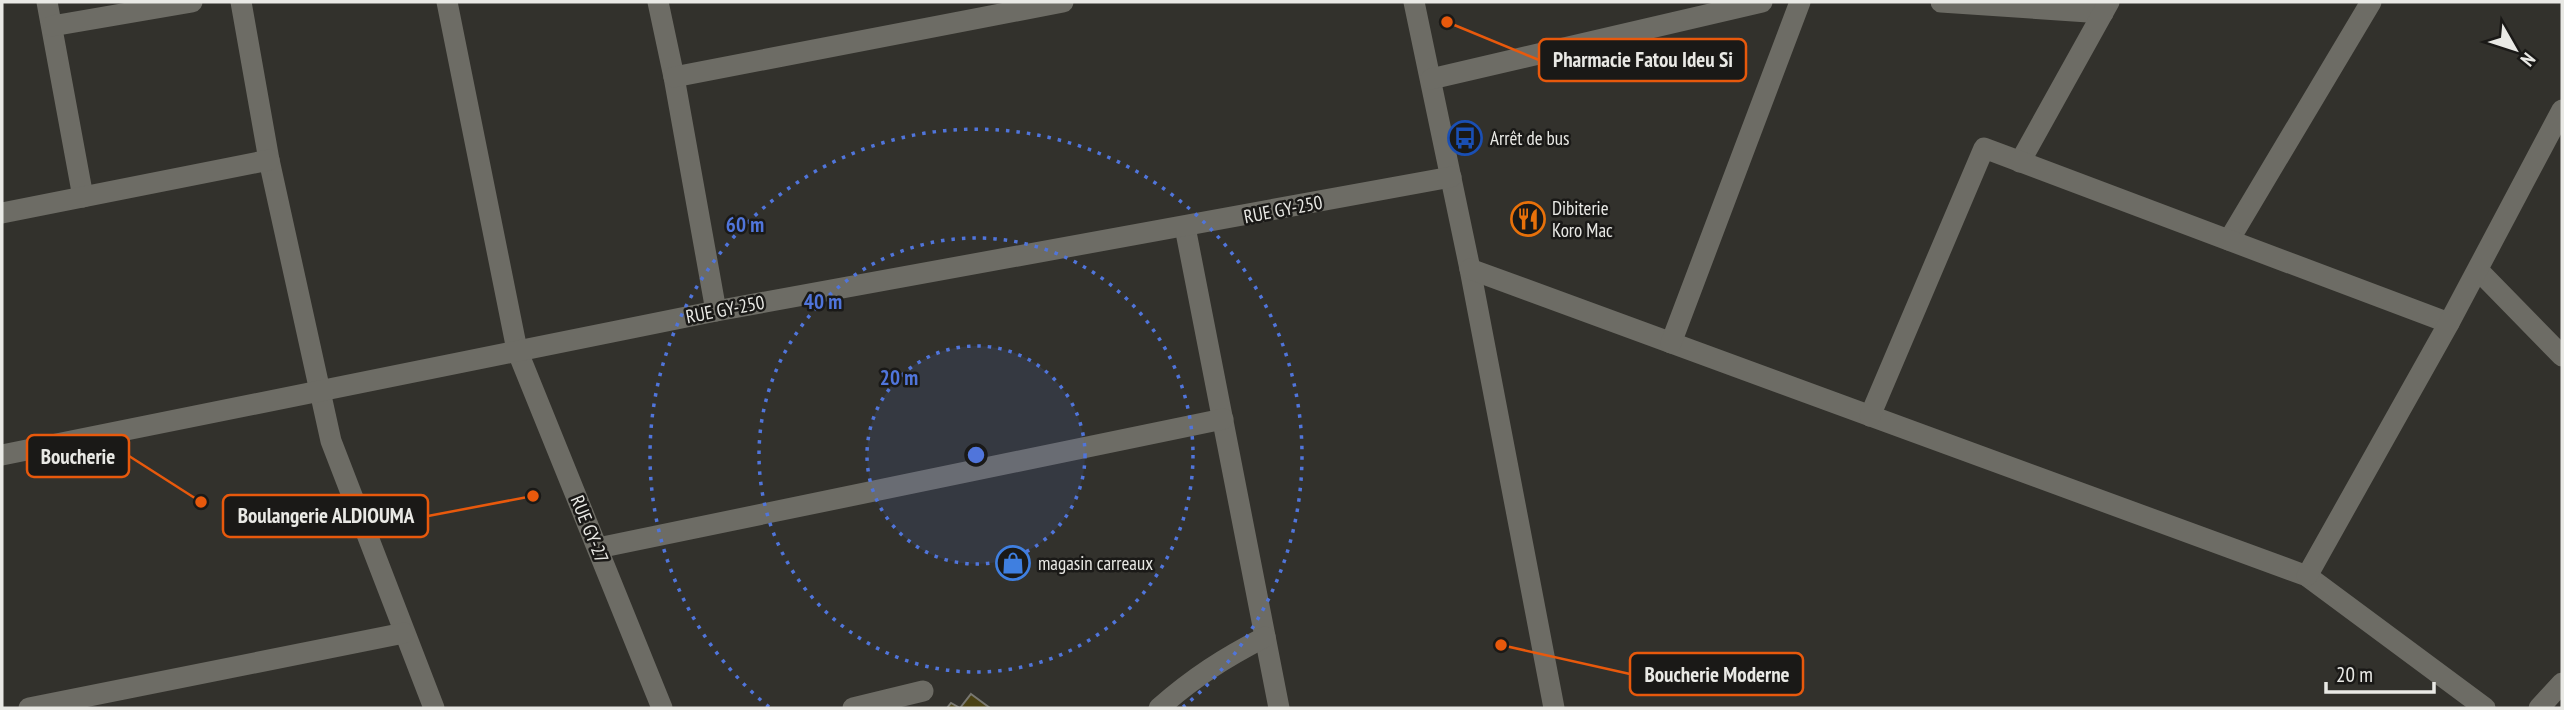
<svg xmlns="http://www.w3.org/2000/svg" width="2564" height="710" viewBox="0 0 2564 710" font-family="'PT Sans Narrow',sans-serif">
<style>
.building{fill:#4a4113;stroke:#797871;stroke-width:2}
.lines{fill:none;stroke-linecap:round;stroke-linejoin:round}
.minor{stroke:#6d6c65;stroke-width:21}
.ring{fill:none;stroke:#5075db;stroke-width:3.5;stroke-dasharray:3.5 7}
.labels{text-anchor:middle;stroke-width:5;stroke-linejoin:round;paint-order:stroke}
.poi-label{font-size:19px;fill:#e9e9e5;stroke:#1a1917;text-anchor:start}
.street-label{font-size:19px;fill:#e9e9e5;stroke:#1a1917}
.centre{fill:#5075db;stroke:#1a1917;stroke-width:3.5}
.ring-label{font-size:21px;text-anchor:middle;font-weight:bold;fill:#5075db;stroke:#1a1917;stroke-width:5;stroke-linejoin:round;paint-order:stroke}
.leader{fill:none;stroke:#e8590c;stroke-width:2.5}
.callout-dot{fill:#e8590c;stroke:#1a1917;stroke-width:2.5}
.callout{fill:#1a1917;stroke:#e8590c;stroke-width:2.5}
.callout-label{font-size:21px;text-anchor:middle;font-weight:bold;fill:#e9e9e5}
</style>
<rect width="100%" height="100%" fill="#32312c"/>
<path class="building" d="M971,694L990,708H947L951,703L960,708Z"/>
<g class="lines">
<g class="minor">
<path d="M47,2L83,197"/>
<path d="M241,2L269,160L331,441L434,708"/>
<path d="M447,2L517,350L662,708"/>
<path d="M658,2L674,77L716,311"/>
<path d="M1414,2L1470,269L1554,708"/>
<path d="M1941,2L2103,13"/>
<path d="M52,26L192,2"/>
<path d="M674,77L1063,2"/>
<path d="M1431,79L1762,2"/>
<path d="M2020,162L2109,2"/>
<path d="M2,213L269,160"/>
<path d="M1185,227L1279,708"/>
<path d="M2229,240L2371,2"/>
<path d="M1470,269L2307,576L2485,708"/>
<path d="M2478,270L2562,356"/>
<path d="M1671,343L1800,2"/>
<path d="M1870,416L1984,148L2449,323"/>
<path d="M2,455L716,311L1451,177"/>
<path d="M598,548L1223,419"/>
<path d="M2307,576L2449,323L2562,110"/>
<path d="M29,708L404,633"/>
<path d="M853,708L923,691"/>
<path d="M1159,708C1193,678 1224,658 1265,637"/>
<path d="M2539,708L2562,683"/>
</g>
</g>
<circle cx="976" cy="455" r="109" fill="#5075db" fill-opacity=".12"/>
<g class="ring">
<circle cx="976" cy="455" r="109"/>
<circle cx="976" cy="455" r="217"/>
<path d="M769 707A326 326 0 1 1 1183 707"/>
</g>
<defs>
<g id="bus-ring" transform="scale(1.75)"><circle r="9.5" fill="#1a1917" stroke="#1a4fb4" stroke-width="1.5"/><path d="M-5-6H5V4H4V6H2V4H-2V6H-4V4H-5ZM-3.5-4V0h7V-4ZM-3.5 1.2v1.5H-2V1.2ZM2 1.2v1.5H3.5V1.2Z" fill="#1a4fb4"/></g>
<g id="restaurant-ring" transform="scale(1.75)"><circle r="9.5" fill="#1a1917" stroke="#e8710a" stroke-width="1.5"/><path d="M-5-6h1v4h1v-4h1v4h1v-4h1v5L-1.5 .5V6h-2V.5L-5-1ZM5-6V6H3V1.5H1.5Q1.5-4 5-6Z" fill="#e8710a"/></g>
<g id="shop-ring" transform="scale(1.75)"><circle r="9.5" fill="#1a1917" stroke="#3f7fe0" stroke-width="1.5"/><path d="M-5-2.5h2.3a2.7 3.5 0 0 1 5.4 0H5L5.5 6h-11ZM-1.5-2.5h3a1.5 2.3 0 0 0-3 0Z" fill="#3f7fe0"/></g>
</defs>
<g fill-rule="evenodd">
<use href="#bus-ring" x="1465" y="138"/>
<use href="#restaurant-ring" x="1528" y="219"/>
<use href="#shop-ring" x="1013" y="563"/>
</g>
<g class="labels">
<g class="poi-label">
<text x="1490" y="145">Arrêt de bus</text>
<text x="1552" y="215">Dibiterie<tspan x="1552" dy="22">Koro Mac</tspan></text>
<text x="1038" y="570">magasin carreaux</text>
</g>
<g class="street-label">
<text transform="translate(1283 209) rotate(-11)" y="7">RUE GY-250</text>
<text transform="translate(725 309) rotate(-11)" y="7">RUE GY-250</text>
<text transform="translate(590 529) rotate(68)" y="7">RUE GY-27</text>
</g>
</g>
<circle cx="976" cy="455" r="10" class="centre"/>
<g class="ring-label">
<text x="745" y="232">60 m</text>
<text x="823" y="309">40 m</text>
<text x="899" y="385">20 m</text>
</g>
<path class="leader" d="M1447 22L1539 60M201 502L129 456M533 496L428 516M1501 645L1630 674"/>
<g class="callout-dot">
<circle cx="1447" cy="22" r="7"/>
<circle cx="201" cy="502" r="7"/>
<circle cx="533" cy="496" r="7"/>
<circle cx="1501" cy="645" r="7"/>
</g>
<g class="callout">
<rect x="1539" y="39" width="207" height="42" rx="7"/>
<rect x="27" y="435" width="102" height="42" rx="7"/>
<rect x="223" y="495" width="205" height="42" rx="7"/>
<rect x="1630" y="653" width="173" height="42" rx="7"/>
</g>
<g class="callout-label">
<text x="1643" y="67">Pharmacie Fatou Ideu Si</text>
<text x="78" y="464">Boucherie</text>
<text x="326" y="523">Boulangerie ALDIOUMA</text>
<text x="1717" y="682">Boucherie Moderne</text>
</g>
<rect width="2564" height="710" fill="none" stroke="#e9e9e5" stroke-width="7"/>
<g transform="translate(2515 49) rotate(129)" stroke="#1a1917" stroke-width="5" paint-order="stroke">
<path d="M0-5L12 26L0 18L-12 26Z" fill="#e9e9e5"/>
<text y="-10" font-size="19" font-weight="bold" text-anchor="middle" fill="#e9e9e5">N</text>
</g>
<path d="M2326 682v10h108v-10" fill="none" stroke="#e9e9e5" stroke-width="3.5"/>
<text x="2336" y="682" font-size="21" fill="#e9e9e5" stroke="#1a1917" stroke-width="5" paint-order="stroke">20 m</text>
</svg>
